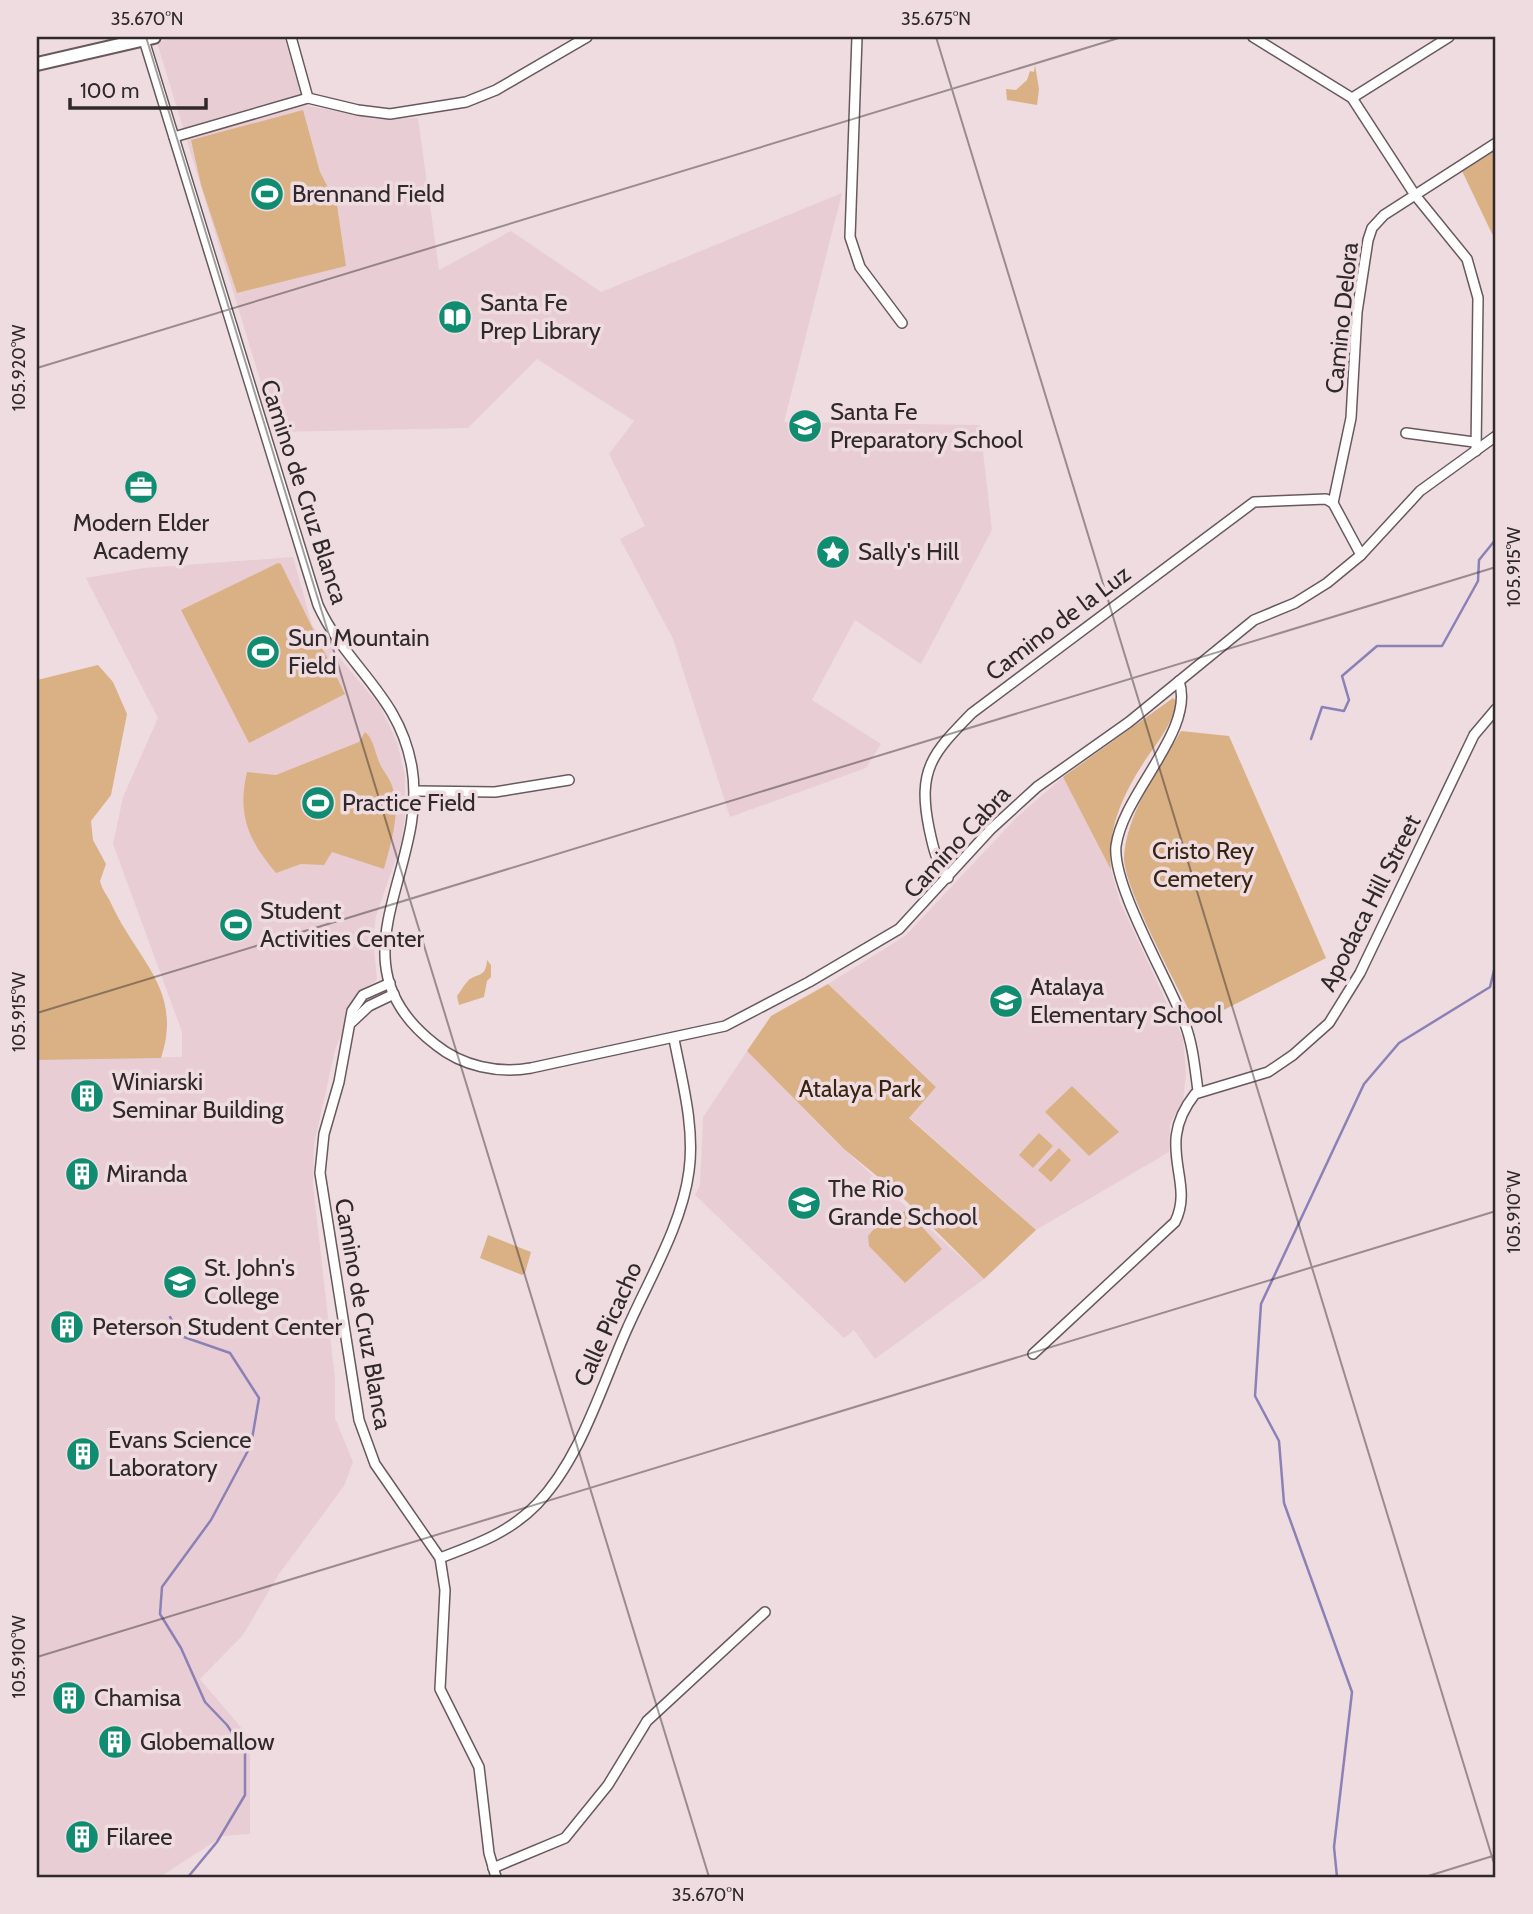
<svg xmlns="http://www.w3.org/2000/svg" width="1533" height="1914" viewBox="0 0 1533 1914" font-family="Cabin,sans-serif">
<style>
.built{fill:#e8ced4}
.green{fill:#dab184}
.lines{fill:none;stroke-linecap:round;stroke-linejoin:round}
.stream{stroke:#8b81b6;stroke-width:2.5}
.street-casing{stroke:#68595d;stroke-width:12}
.secondary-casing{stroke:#68595d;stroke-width:16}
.street{stroke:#fff;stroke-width:9}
.secondary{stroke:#fff;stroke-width:12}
.ticks{fill:none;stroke:#30292b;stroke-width:2;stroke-opacity:0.45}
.labels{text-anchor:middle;stroke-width:7;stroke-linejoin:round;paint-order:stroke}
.poi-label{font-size:24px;fill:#30292b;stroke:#efdce1;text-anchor:start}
.street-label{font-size:24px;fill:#30292b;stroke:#efdce1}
.park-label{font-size:24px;fill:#37250f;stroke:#efdce1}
.neatline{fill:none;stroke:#30292b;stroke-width:2.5}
.ticks-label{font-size:18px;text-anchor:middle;fill:#30292b}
</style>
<rect width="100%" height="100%" fill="#efdce1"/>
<g class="built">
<path d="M177,37H284L304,105L376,119L418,118L439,270L511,231L601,292L842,193L784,422L980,425L992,530L921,664L855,620L812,700L881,744L866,768L730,817L673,639L620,539L645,526L609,454L634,421L537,359L468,428L276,432L158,46V42Z"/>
<path d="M293,557L312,625L380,706L397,742L405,775V817L401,844L376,916L373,939L377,980L359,992L335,1050L314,1145L313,1185L335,1379V1418L353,1462L344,1486L279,1574L243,1635L200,1679L250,1738V1834L223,1836L160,1877H37V1059L182,1057V1032L113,844L123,797L158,718L86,578L144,568Z"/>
<path d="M1063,777L1111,870L1120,902L1183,1038L1186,1074L1183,1100L1170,1124L1169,1152L1036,1230L909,1117L936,1087L828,984L905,936L1017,817Z"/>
<path d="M747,1051L844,1149L984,1279L875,1359L854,1330L844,1338L695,1195L700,1185L703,1117Z"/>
</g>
<g class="green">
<path d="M1035,65L1039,89L1037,105L1007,100L1006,89L1016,90L1027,80L1030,71L1034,72Z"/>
<path d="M303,110L320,172L337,205L346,266L237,293L201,185L191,140Z"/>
<path d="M1496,149V242L1462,171Z"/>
<path d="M278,563L281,564L345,694L249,743L181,610Z"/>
<path d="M98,665L113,682L127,714L111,795L91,821L93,840L106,864L100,881C102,889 106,894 110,901C135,959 184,988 161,1058L37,1060V680Z"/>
<path d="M1173,698L1177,702C1172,724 1159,740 1146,759C1124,792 1106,830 1111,870L1063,777Z"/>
<path d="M1181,731L1229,736L1326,958L1196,1024C1180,991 1123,887 1124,857C1127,812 1159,769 1181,731Z"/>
<path d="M365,732C373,738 375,752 379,762C382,769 387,775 390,781C403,808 391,842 384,869L332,852L324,865L301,864L276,873C248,840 237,814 247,772L276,775L359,742Z"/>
<path d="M487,960L491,965V977L487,981L484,997L459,1005L457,996C461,991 463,986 467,982C475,972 486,980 487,960Z"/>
<path d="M828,984L936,1087L909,1118L1036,1230L984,1279L900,1195L844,1149L747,1051L771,1016Z"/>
<path d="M1072,1086L1119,1132L1089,1156L1045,1112Z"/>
<path d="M1039,1133L1053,1146L1033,1168L1019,1155Z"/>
<path d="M1059,1148L1071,1160L1051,1182L1038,1170Z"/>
<path d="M907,1210L942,1249L905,1283L869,1246L868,1236L873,1230Z"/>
<path d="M488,1235L531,1252L525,1273L522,1275L480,1258Z"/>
</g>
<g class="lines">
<g class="stream">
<path d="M1496,486V493"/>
<path d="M1311,739L1322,707L1344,711L1349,700L1342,676L1377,646H1442L1478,581L1479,560L1496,539"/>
<path d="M170,1317L181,1336L230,1353L259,1398L251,1445L211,1520L162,1587L160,1614L181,1648L205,1702L227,1725L245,1752V1795L217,1842L188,1877"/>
<path d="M1337,1877L1334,1847L1352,1692L1284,1503L1279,1441L1255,1396L1261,1304L1364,1084L1399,1043L1490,987L1496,962"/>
</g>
<g class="street-casing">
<g id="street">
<path d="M291,37L308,98"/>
<path d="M857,37L850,237L860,267L902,323"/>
<path d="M1253,37L1352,98L1415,195L1467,259L1478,298L1476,451"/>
<path d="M144,40L318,605C346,667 400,695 412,768C429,870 327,962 436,1045C462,1066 498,1074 531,1068L725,1026L809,982L899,929L991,829L1037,787L1129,722L1254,620L1295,603L1327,583L1361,555L1420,491L1496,436"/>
<path d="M1352,98L1449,37"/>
<path d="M174,137L308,98L358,110L390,114L466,102L496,90L587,37"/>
<path d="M1406,433L1474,442"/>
<path d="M1361,555L1333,503L1351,418L1357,312L1368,240L1372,228L1384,215L1496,143"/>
<path d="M1179,681C1196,730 1123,793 1116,846C1112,886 1169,981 1185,1024C1193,1045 1195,1069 1198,1091"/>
<path d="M415,791L495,792L569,780"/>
<path d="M948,878C936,862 933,847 929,828C917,769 933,753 972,713L1254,502L1326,499L1333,503"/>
<path d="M390,983L363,995L352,1011L339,1082L324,1134L320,1173L359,1420L375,1464L440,1558L445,1590L440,1689L479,1767L489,1853L496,1877"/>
<path d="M352,1022L369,1006L394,994"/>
<path d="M1033,1354L1175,1222C1196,1180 1153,1147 1195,1094L1268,1072L1293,1055L1329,1023L1360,973L1474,735L1496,709"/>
<path d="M440,1558C477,1544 509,1533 537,1504C581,1458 601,1387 627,1329C649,1279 682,1225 689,1171C695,1127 682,1081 674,1039"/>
<path d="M493,1868L565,1838L608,1785L647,1721L765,1612"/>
</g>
</g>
<g class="secondary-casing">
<path id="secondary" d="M37,64L154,37"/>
</g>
<use href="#street" class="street"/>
<use href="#secondary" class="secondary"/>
</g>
<path class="ticks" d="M146,37L709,1877M936,37L1496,1870M37,368L1122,37M37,1013L1496,567M37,1657L1496,1211M1425,1877L1496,1855"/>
<defs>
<g id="stadium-disc" transform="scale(1.75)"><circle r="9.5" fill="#108c70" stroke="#efdce1"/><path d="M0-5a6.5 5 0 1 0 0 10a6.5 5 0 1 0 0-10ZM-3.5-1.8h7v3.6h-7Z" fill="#fff"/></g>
<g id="library-disc" transform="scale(1.75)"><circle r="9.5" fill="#108c70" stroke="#efdce1"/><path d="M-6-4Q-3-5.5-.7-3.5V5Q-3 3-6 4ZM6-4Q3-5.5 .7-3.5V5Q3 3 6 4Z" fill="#fff"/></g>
<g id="school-disc" transform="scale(1.75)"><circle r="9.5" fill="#108c70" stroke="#efdce1"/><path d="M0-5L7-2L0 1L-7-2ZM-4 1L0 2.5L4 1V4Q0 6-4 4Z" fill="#fff"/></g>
<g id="office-disc" transform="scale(1.75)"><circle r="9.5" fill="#108c70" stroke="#efdce1"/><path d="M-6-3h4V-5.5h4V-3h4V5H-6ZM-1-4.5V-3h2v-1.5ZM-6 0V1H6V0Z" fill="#fff"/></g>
<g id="sight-disc" transform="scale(1.75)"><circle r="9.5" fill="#108c70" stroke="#efdce1"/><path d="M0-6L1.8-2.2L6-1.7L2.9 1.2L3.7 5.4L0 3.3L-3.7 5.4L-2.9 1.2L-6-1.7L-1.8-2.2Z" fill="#fff"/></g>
<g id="building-disc" transform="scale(1.75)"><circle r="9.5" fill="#108c70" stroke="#efdce1"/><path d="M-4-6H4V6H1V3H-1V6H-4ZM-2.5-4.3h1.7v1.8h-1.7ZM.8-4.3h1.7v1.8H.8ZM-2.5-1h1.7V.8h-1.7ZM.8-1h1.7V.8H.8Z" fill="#fff"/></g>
<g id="university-disc" transform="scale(1.75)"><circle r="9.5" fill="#108c70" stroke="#efdce1"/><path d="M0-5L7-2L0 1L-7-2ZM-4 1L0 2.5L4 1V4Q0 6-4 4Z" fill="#fff"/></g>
</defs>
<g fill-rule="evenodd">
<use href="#stadium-disc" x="267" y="194"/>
<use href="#library-disc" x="455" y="317"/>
<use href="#school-disc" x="805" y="426"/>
<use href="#office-disc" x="141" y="487"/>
<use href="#sight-disc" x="833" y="552"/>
<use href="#stadium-disc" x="263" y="652"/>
<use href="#stadium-disc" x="318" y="803"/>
<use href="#stadium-disc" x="236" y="925"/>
<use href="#school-disc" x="1006" y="1001"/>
<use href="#building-disc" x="87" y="1096"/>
<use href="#building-disc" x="82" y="1174"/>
<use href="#school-disc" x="804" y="1203"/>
<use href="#university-disc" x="180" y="1282"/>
<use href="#building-disc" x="67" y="1327"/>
<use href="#building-disc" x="83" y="1454"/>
<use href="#building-disc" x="69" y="1698"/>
<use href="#building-disc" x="115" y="1742"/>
<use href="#building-disc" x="82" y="1837"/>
</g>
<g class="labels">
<g class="poi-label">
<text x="292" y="202">Brennand Field</text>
<text x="480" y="311">Santa Fe<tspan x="480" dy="28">Prep Library</tspan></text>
<text x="830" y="420">Santa Fe<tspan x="830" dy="28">Preparatory School</tspan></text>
<text x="141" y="531" text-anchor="middle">Modern Elder<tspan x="141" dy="28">Academy</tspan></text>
<text x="858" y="560">Sally's Hill</text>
<text x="288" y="646">Sun Mountain<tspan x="288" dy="28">Field</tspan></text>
<text x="342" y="811">Practice Field</text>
<text x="260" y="919">Student<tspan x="260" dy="28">Activities Center</tspan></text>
<text x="1030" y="995">Atalaya<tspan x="1030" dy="28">Elementary School</tspan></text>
<text x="112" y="1090">Winiarski<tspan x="112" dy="28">Seminar Building</tspan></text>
<text x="106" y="1182">Miranda</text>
<text x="828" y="1197">The Rio<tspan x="828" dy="28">Grande School</tspan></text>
<text x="204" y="1276">St. John's<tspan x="204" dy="28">College</tspan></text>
<text x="92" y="1335">Peterson Student Center</text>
<text x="108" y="1448">Evans Science<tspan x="108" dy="28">Laboratory</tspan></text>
<text x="94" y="1706">Chamisa</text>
<text x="140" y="1750">Globemallow</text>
<text x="106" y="1845">Filaree</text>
</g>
<g class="street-label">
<text transform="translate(1342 318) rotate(-84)" y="8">Camino Delora</text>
<text transform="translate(304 492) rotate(72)" y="8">Camino de Cruz Blanca</text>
<text transform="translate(1058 623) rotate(-37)" y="8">Camino de la Luz</text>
<text transform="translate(957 842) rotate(-47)" y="8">Camino Cabra</text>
<text transform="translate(1370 903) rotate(-63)" y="8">Apodaca Hill Street</text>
<text transform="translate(363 1314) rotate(80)" y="8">Camino de Cruz Blanca</text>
<text transform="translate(608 1324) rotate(-66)" y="8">Calle Picacho</text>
</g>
<g class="park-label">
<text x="1203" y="859">Cristo Rey<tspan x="1203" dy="28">Cemetery</tspan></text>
<text x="860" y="1097">Atalaya Park</text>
</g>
</g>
<rect width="1533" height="1914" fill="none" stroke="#efdce1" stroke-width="77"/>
<path d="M70 98v10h136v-10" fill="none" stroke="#30292b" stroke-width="3.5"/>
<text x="80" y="98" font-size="21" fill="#30292b" stroke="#efdce1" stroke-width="5" paint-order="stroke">100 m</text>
<rect x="38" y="38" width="1456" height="1838" class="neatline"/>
<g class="ticks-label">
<text x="147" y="25">35.670°N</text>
<text x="936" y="25">35.675°N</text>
<text transform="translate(19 368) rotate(-90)" y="6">105.920°W</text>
<text transform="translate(1514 567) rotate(-90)" y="6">105.915°W</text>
<text transform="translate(19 1012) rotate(-90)" y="6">105.915°W</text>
<text transform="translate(1514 1212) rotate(-90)" y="6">105.910°W</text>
<text transform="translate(19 1657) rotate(-90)" y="6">105.910°W</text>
<text x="708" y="1901">35.670°N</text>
</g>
</svg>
